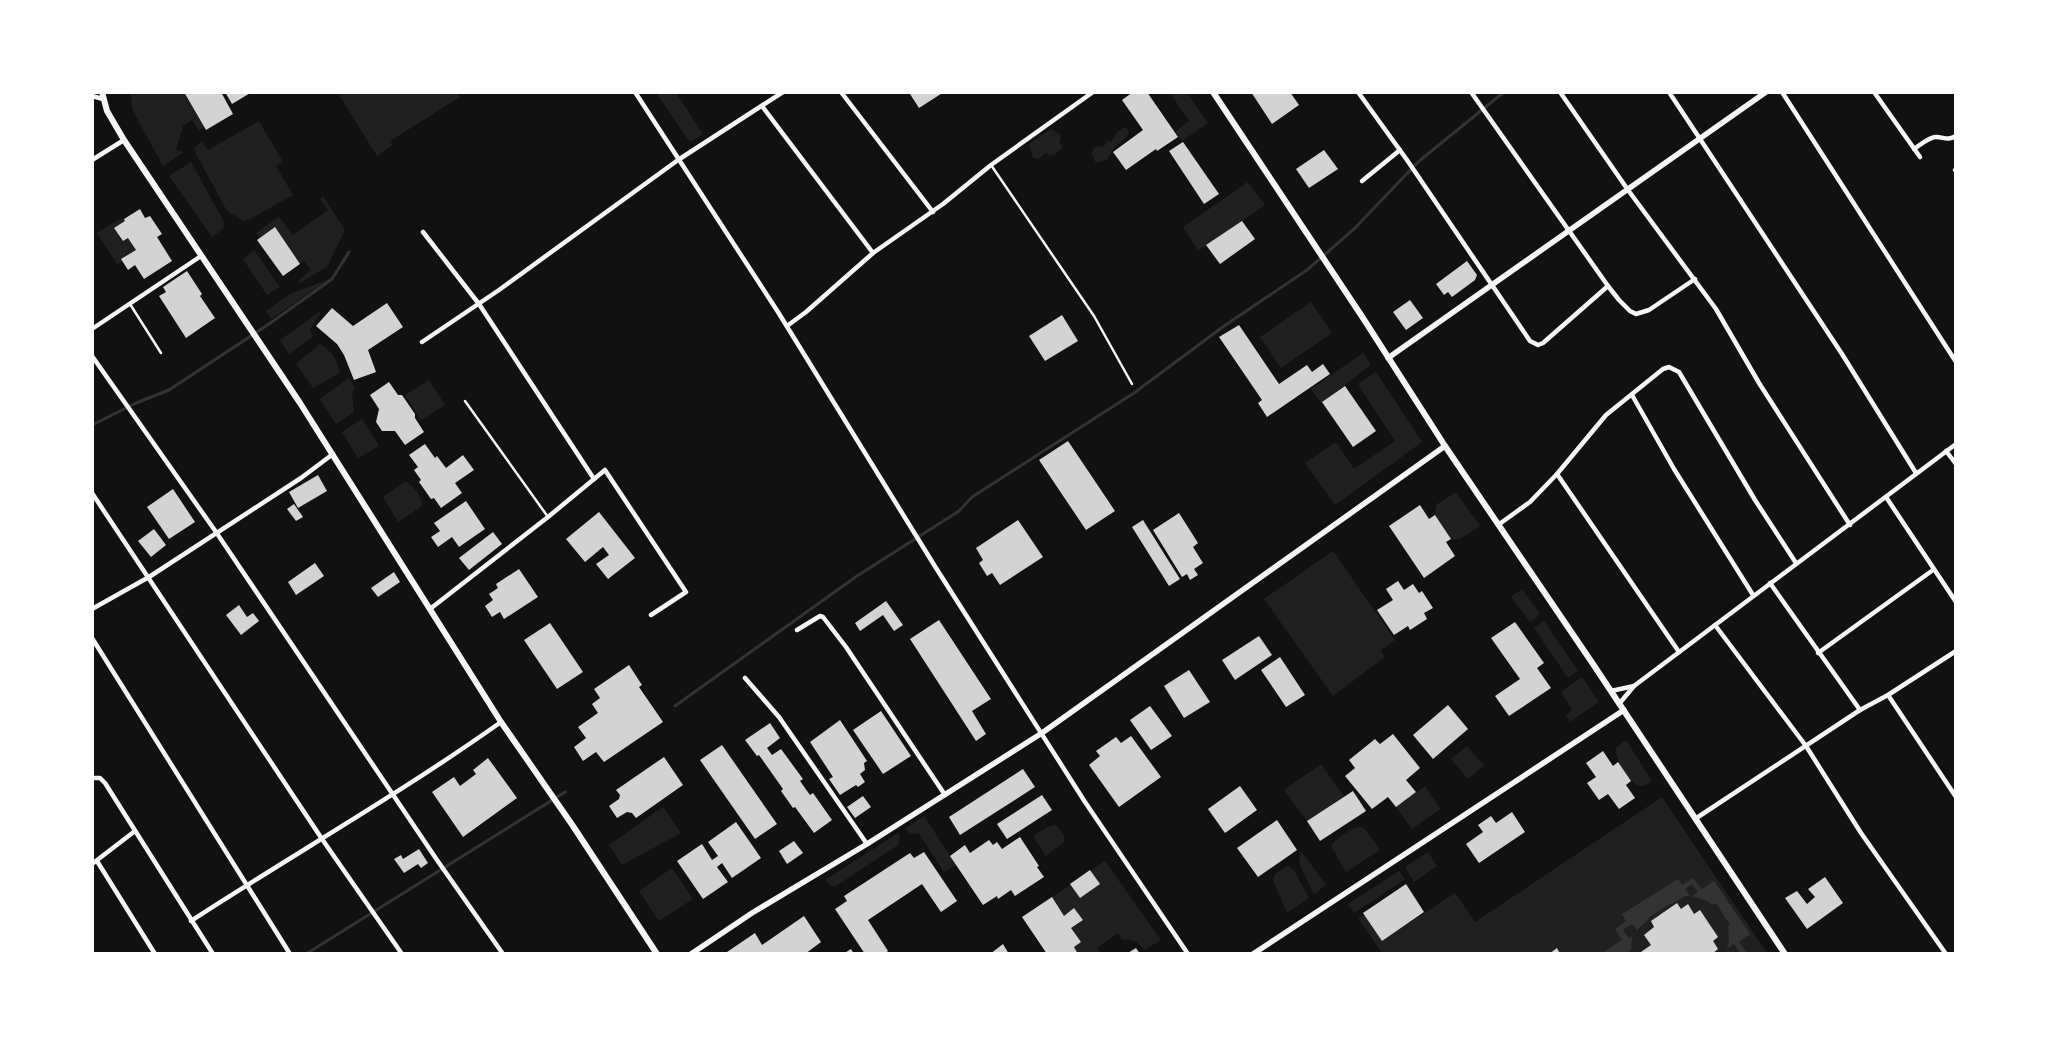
<svg xmlns="http://www.w3.org/2000/svg" width="2048" height="1046" viewBox="0 0 2048 1046" font-family="'PT Serif',serif">
<style>
.green{fill:#202020}
.water{fill:#333}
.lines{fill:none;stroke-linecap:round;stroke-linejoin:round}
.stream{stroke:#333;stroke-width:3}
.building{fill:#d3d3d3}
.service{stroke:#f5f5f5;stroke-width:2.5}
.minor{stroke:#f5f5f5;stroke-width:4.5}
.tertiary{stroke:#f5f5f5;stroke-width:5.5}
.secondary{stroke:#f5f5f5;stroke-width:6}
</style>
<rect width="100%" height="100%" fill="#111"/>
<g class="green">
<path d="M130,93H184L204,127L199,130L192,120L183,126L176,150L184,152L163,166L133,111Z"/>
<path d="M457,93L460,97L390,141L393,145L377,156L338,93Z"/>
<path d="M656,93H676L703,134L690,142Z"/>
<path d="M1170,93H1187L1208,123L1182,141L1175,132L1189,121Z"/>
<path d="M259,121L283,162L276,166L293,195L250,219L244,221L227,211L196,154L195,148L202,141L208,150Z"/>
<path d="M1124,127L1128,129V135C1121,143 1111,148 1108,159L1096,163L1092,155L1094,147L1104,146L1108,140L1111,142L1117,132Z"/>
<path d="M1051,129L1060,134L1061,137L1059,142L1063,146L1056,154L1050,156L1046,153L1039,159L1033,158L1029,144Z"/>
<path d="M191,162L224,222L223,229L212,237L169,176Z"/>
<path d="M1248,182L1265,205L1198,251L1183,227Z"/>
<path d="M323,196L345,230L327,267L300,283L299,280L311,270L304,261L300,264L275,228L260,238L256,233L279,217L293,235L328,210L320,199Z"/>
<path d="M124,219L125,221L114,228L122,241L128,238L136,250L122,259L123,261L117,264L97,233L118,220Z"/>
<path d="M254,250L280,287L267,295L243,259Z"/>
<path d="M329,279L271,319L266,311L290,294Z"/>
<path d="M1311,302L1332,333L1281,368L1260,337Z"/>
<path d="M322,310L310,330L313,337L289,354L280,340Z"/>
<path d="M320,344C332,351 337,360 340,373L313,388L296,364Z"/>
<path d="M1363,353L1371,365L1321,403L1311,389Z"/>
<path d="M1376,372L1422,442L1335,505L1305,463L1336,442L1354,469L1395,441L1359,386L1360,382Z"/>
<path d="M349,378L355,387L352,396L354,412L336,424L320,399Z"/>
<path d="M429,380L445,405L421,420L405,395Z"/>
<path d="M362,419L379,446L358,458L342,432Z"/>
<path d="M405,481C414,486 422,497 422,506L398,522L383,497Z"/>
<path d="M1456,492L1480,526L1460,539H1451L1435,515L1436,505Z"/>
<path d="M1333,551L1395,640L1381,650L1385,657L1333,696L1264,599Z"/>
<path d="M1522,589L1540,614L1530,622L1511,597Z"/>
<path d="M1544,621L1578,671L1568,678L1534,628Z"/>
<path d="M1582,677L1599,702L1570,722L1566,715L1572,710L1562,693L1563,690Z"/>
<path d="M1626,740L1652,781C1649,783 1645,787 1641,786C1630,786 1614,759 1616,748Z"/>
<path d="M1467,746L1484,766L1468,779L1451,759Z"/>
<path d="M1321,764L1344,796L1307,821L1284,790Z"/>
<path d="M1425,786L1440,809L1412,829L1396,807Z"/>
<path d="M1662,797L1767,953H1382L1358,918L1365,914L1383,940L1455,893L1475,922Z"/>
<path d="M663,807L681,833L622,865L609,845Z"/>
<path d="M924,816L956,865L944,872L919,834L910,833L905,829Z"/>
<path d="M1056,825L1064,835V842L1046,856L1033,836L1049,826Z"/>
<path d="M1360,827L1365,829L1380,850L1346,872L1331,846C1336,838 1350,829 1360,827Z"/>
<path d="M898,833L900,837L898,845L836,886H832L825,880Z"/>
<path d="M1301,851L1326,885L1314,894L1299,863Z"/>
<path d="M1428,852L1437,866L1414,882L1405,867Z"/>
<path d="M1105,861L1161,940L1144,950C1137,941 1134,939 1122,940L1118,933L1097,948L1101,953H1078L1074,947L1081,942L1071,928L1083,920L1074,908L1064,916L1052,897Z"/>
<path d="M1288,866L1294,870L1309,898L1287,913L1273,880L1275,874Z"/>
<path d="M672,868L693,899L659,921L639,891Z"/>
<path d="M1399,871L1405,879L1354,913L1348,904Z"/>
</g>
<path class="water" d="M1693,878L1702,889L1714,881L1750,934L1739,942L1747,953H1740L1734,944L1727,949L1729,940L1728,927L1730,925L1716,903L1713,905L1707,901L1692,896L1698,892L1692,884L1685,889L1690,896H1685L1672,904L1671,903L1648,918L1649,919L1637,930L1632,924L1623,930L1629,938L1632,936L1631,949L1627,953L1626,952L1602,953L1622,940L1615,929L1626,921L1622,914L1678,879L1682,885Z"/>
<g class="lines">
<g class="stream">
<path d="M92,425L136,403L169,390L269,324L332,279L349,252"/>
<path d="M675,706L857,576L959,511L972,497L1134,393L1224,326L1307,270L1354,229L1418,162L1504,92"/>
<path d="M306,954L565,792"/>
</g>
</g>
<g class="building">
<path d="M184,92H221L233,114L206,130Z"/>
<path d="M225,92H252L232,104Z"/>
<path d="M912,92H944L919,108L910,94Z"/>
<path d="M1133,92H1147L1178,137L1157,151L1156,149L1126,170L1113,152L1143,130L1122,100Z"/>
<path d="M1251,92H1290L1299,105L1272,124Z"/>
<path d="M1183,142L1219,194L1204,204L1169,151Z"/>
<path d="M1324,150L1338,169L1309,188L1296,169Z"/>
<path d="M140,209L145,218L150,216L162,234L157,237L172,261L144,279L135,265L128,270L121,259L136,250L128,238L123,241L114,228L125,221L124,219Z"/>
<path d="M1242,221L1255,239L1220,264L1206,245Z"/>
<path d="M275,227L300,264L283,276L257,240Z"/>
<path d="M1467,261L1477,275L1475,280L1452,297L1448,292L1444,295L1436,284Z"/>
<path d="M187,271L202,294L200,296L215,318L186,338L159,296L166,292L163,287Z"/>
<path d="M1410,300L1423,318L1406,330L1393,312Z"/>
<path d="M387,303L403,327L368,350L376,372L354,380L344,355L337,344L316,326L332,308L353,326Z"/>
<path d="M1062,315L1078,341L1045,361L1029,336Z"/>
<path d="M1239,325L1279,384L1307,365L1312,372L1323,364L1330,374L1267,417L1258,403L1262,400L1219,337Z"/>
<path d="M389,382L398,395H402L415,414V418L424,432L405,445L395,431H382L376,422L379,409L370,395Z"/>
<path d="M1345,386L1376,431L1353,447L1322,402Z"/>
<path d="M1068,441L1115,511L1086,530L1039,460Z"/>
<path d="M425,444L435,458L437,456L446,468L463,455L474,470L455,483L462,493L441,508L434,498L431,499L419,482L421,480L414,470L418,467L409,455Z"/>
<path d="M318,475L327,491L298,508L289,492Z"/>
<path d="M173,489L195,522L169,539L147,507Z"/>
<path d="M466,501L485,529L459,547L452,537L438,547L431,537L440,531L434,523Z"/>
<path d="M294,504L303,517L296,521L287,509Z"/>
<path d="M1420,505L1429,519L1435,515L1451,539L1446,542L1455,556L1424,578L1389,526Z"/>
<path d="M599,512L635,558L608,579L596,564L609,555L603,547L585,562L566,539Z"/>
<path d="M1179,513L1198,543L1193,547L1203,563L1194,569L1198,575L1190,580L1187,574L1182,577L1153,530Z"/>
<path d="M1018,520L1043,557L1000,585L992,573L987,576L979,563L983,560L976,548Z"/>
<path d="M1143,520L1180,579L1169,586L1132,527Z"/>
<path d="M154,529L166,545L151,557L138,541Z"/>
<path d="M493,532L502,544L469,570L459,558Z"/>
<path d="M315,563L324,576L296,595L288,582Z"/>
<path d="M519,569L538,597L504,619L500,612L492,617L485,606L493,600L489,594L498,588L496,584Z"/>
<path d="M394,572L400,582L378,597L371,588Z"/>
<path d="M1398,581L1404,590L1413,584L1419,593L1422,591L1433,608L1424,613L1427,619L1410,630L1408,626L1394,635L1377,610L1393,600L1386,589Z"/>
<path d="M886,601L903,625L894,631L883,615L860,631L855,623Z"/>
<path d="M239,605L247,617L253,613L259,621L241,635L226,615Z"/>
<path d="M939,620L991,699L972,711L986,734L976,741L910,639Z"/>
<path d="M1515,622L1544,663L1537,668L1551,688L1509,716L1495,696L1520,679L1491,638Z"/>
<path d="M550,623L583,672L557,689L524,640Z"/>
<path d="M1259,636L1272,655L1235,680L1222,660Z"/>
<path d="M1280,657L1305,695L1286,707L1261,670Z"/>
<path d="M629,665L642,685L639,687L663,722L604,762L596,752L583,761L574,747L586,738L578,727L598,713L592,704L600,698L594,689Z"/>
<path d="M1189,670L1210,702L1184,718L1164,686Z"/>
<path d="M1448,705L1468,729L1433,759L1413,735Z"/>
<path d="M1150,706L1172,736L1151,750L1130,720Z"/>
<path d="M881,711L911,756L883,774L853,730Z"/>
<path d="M840,720L867,761L864,763L865,770L860,774L865,782L858,787L856,785L840,795L829,779L833,777L810,742Z"/>
<path d="M770,723L780,738L767,748L772,755L781,749L803,779L800,781L810,795L813,793L832,820L814,833L795,807L793,808L781,791L783,789L759,755L757,756L745,740Z"/>
<path d="M1393,734L1420,768L1406,780L1416,792L1396,807L1388,797L1372,809L1345,776L1355,768L1349,760L1375,739L1380,744Z"/>
<path d="M1131,736L1161,777L1119,807L1089,765L1100,756L1096,751L1116,737L1121,743Z"/>
<path d="M722,745L777,824L755,839L700,760Z"/>
<path d="M1603,751L1613,766L1618,762L1631,781L1626,785L1635,798L1619,809L1608,794L1599,800L1587,783L1596,777L1586,763Z"/>
<path d="M664,757L683,785L636,818L632,813L627,812L617,818L609,806L619,799L620,795L616,790Z"/>
<path d="M488,758L517,798L463,837L432,792L454,777L460,786L476,774L473,770Z"/>
<path d="M1023,769L1035,787L960,835L949,817Z"/>
<path d="M1240,786L1257,810L1225,833L1208,809Z"/>
<path d="M1353,791L1366,811L1320,841L1307,821Z"/>
<path d="M1042,795L1052,810L1007,839L997,824Z"/>
<path d="M863,796L871,807L855,818L847,807Z"/>
<path d="M1512,812L1525,832L1479,863L1466,844L1483,832L1478,825L1491,816L1496,823Z"/>
<path d="M1277,820L1297,850L1258,877L1237,848Z"/>
<path d="M736,822L761,858L732,878L722,863L717,867L728,882L703,899L677,861L702,844L712,860L718,856L708,842Z"/>
<path d="M1020,837L1039,866L1037,867L1044,877L1015,896L1011,890L998,899L997,896L983,905L950,856L965,845L970,853L989,840L993,845L997,842L1002,849Z"/>
<path d="M794,841L803,853L787,864L779,851Z"/>
<path d="M419,849L428,863L421,868L418,864L404,873L394,859L401,855L403,859Z"/>
<path d="M924,852L957,901L941,912L922,884L868,920L888,951L884,954H865L835,909L847,901L844,896L910,853L914,858Z"/>
<path d="M1090,870L1100,884L1080,898L1070,884Z"/>
<path d="M1825,877L1843,903L1807,929L1785,898L1797,891L1807,904L1815,897L1808,889Z"/>
<path d="M1406,884L1424,912L1382,941L1363,913Z"/>
<path d="M1052,897L1064,916L1074,908L1083,920L1071,928L1081,942L1074,947L1078,954H1047L1022,917Z"/>
<path d="M1677,903L1681,909L1688,904L1694,914L1700,910L1718,937L1713,941L1718,949L1712,954H1638L1651,945L1644,935L1654,927L1651,921Z"/>
<path d="M804,916L821,942L805,954H724L755,933L762,945Z"/>
<path d="M1003,944L1009,954H990Z"/>
<path d="M1136,948L1140,954H1127L1131,951Z"/>
<path d="M1557,948L1560,954H1549Z"/>
<path d="M851,949L854,954H843Z"/>
</g>
<g class="lines">
<g class="service">
<path d="M991,165L1094,316L1132,384"/>
<path d="M130,304L161,353"/>
<path d="M465,401L548,517"/>
</g>
<g class="minor">
<path d="M635,92L778,312L936,568L1085,802L1188,954"/>
<path d="M841,92L933,212"/>
<path d="M1358,92L1407,160L1530,341L1538,345L1543,343L1608,286"/>
<path d="M1471,92L1608,286L1619,300L1630,311L1636,314L1649,310L1695,279"/>
<path d="M1560,92L1628,190L1716,309L1759,383L1850,525"/>
<path d="M1669,92L1842,354L1916,473"/>
<path d="M1782,92L1956,362"/>
<path d="M1874,92L1920,157"/>
<path d="M92,96L103,99"/>
<path d="M762,106L873,253"/>
<path d="M1914,149C1920,145 1929,137 1936,137C1944,137 1947,141 1956,136"/>
<path d="M92,160L124,140"/>
<path d="M1955,170L1956,171"/>
<path d="M1362,181L1400,150"/>
<path d="M423,232L479,304L594,479"/>
<path d="M787,326L806,312L873,253L943,204L991,165L1093,92"/>
<path d="M92,329L201,256"/>
<path d="M422,342L499,290L678,160L783,92"/>
<path d="M92,356L216,532L437,860L503,954"/>
<path d="M1632,395L1674,469L1753,595"/>
<path d="M1946,451L1956,464"/>
<path d="M1557,474L1679,652"/>
<path d="M92,493L322,839L402,954"/>
<path d="M1886,497L1956,602"/>
<path d="M1498,525L1530,502L1557,474L1606,415L1663,369L1669,367L1679,372L1755,500L1796,563"/>
<path d="M1770,583L1860,710"/>
<path d="M92,609L149,577L301,478L333,454"/>
<path d="M430,609L548,517L605,470L686,592L651,615"/>
<path d="M1715,625L1806,746L1861,833L1946,954"/>
<path d="M797,630L820,616L823,617L846,647L945,795"/>
<path d="M92,638L290,954"/>
<path d="M1818,653L1933,570"/>
<path d="M745,678L779,717L867,844"/>
<path d="M1611,691L1634,686"/>
<path d="M1888,695L1956,797"/>
<path d="M1619,704L1634,686L1956,444"/>
<path d="M92,778H100L105,783L213,954"/>
<path d="M1695,819L1860,710L1888,695L1956,651"/>
<path d="M97,861L155,954"/>
<path d="M92,864L135,831"/>
<path d="M191,921C294,854 401,793 501,722"/>
</g>
<g class="tertiary">
<path d="M1388,358L1766,92"/>
<path d="M691,954L752,913L867,844L1042,733L1445,446"/>
<path d="M1253,954L1624,710"/>
</g>
<g class="secondary">
<path d="M102,92L107,111L124,140L300,403L501,722L573,826L657,954"/>
<path d="M1213,92L1363,318L1445,446L1593,664L1785,954"/>
</g>
</g>
<rect width="2048" height="1046" fill="none" stroke="#ffffff" stroke-width="188"/>
</svg>
